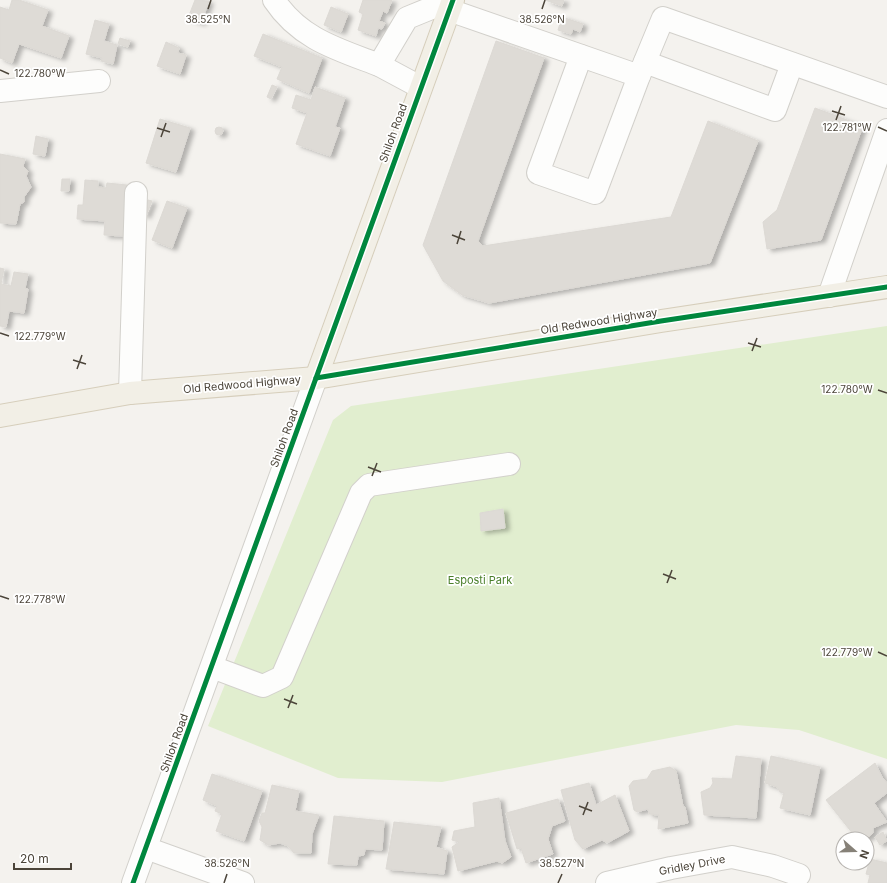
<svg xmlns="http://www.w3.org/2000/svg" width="887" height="883" viewBox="0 0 887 883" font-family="Inter,sans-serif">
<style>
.green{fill:#e1eecf}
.building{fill:#dedbd6;stroke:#dcd9d4;filter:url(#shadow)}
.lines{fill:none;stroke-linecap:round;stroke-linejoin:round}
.minor-casing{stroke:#d2d0cb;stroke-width:24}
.major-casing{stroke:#d6cebb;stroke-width:24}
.minor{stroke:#fdfdfc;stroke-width:22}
.major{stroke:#f2efe6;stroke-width:22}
.cycleway-casing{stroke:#fff;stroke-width:8}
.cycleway{stroke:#00873e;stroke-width:5}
.ticks{fill:none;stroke:#4b4439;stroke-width:1.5}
.labels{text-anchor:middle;stroke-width:3.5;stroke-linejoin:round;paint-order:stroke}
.street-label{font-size:11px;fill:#4b4439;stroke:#fff}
.park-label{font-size:11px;fill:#4a7f2a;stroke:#fff}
.ticks-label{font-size:10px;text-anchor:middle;fill:#4b4439;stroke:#fff;stroke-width:3.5;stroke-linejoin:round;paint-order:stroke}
</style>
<defs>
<filter id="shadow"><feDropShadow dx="4.5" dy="2.5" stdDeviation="2" flood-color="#0004"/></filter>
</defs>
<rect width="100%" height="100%" fill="#f4f2ee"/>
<path class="green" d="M887,326V759L799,730L736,725L442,782L338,778L208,726L333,420L351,406Z"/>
<g class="building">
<path d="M12,0H19L48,10L42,26L69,36L61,58L19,44L12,63L0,58V7L9,10Z"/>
<path d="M195,0L209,1L201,23L188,18Z"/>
<path d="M363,0H392L387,13L383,11L379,21L385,23L382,29L378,28L376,36L358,30L363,14L359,12Z"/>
<path d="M545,0H564L562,6Z"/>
<path d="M331,7L348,14L341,32L324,25Z"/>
<path d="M562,17L583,24L580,32L573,29L571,34L558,30Z"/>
<path d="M95,20L109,24L104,41L117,45L113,64L101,61L102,58L86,54Z"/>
<path d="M263,34L322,58L309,93L277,79L282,67L254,56Z"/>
<path d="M120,38L130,41L128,47L118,44Z"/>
<path d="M496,41L544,58L478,241L483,246L671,217L708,121L758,141L710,263L489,303L462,295L443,281L423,245Z"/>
<path d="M166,42L179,48L178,53L186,55L180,74L157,66Z"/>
<path d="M272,85L277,87L271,99L267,97Z"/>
<path d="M315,87L345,98L335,127L340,128L330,156L296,144L307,113L292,108L296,95L311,100Z"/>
<path d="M815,108L863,126L821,240L767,249L763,222L777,210Z"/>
<path d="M160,119L190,128L176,172L146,163Z"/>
<circle cx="219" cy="131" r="4"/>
<path d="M36,136L48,139L45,156L33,154Z"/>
<path d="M0,154L25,159L23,166L28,171L26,176L31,187L24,197V202L20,204L16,224L0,223Z"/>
<path d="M62,179H70L69,191H61Z"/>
<path d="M85,180L98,181V187L106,188L107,183L127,185L123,236L104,235L105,221L77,219L78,205H83Z"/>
<path d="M148,200L152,201L146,216L142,214Z"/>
<path d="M167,201L187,208L172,248L152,240Z"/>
<path d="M0,268L4,269L1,284L11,286L14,272L28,274L25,288L28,289L24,313L9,311L6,327L0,326Z"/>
<path d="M503,509L505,528L481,531L480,513Z"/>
<path d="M736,756L761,759L756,818L704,815L701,792L710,788L713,783L712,778L732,779Z"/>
<path d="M771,756L820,767L810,815L780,808L784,793L780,792L777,787L765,783Z"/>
<path d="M875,763L882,777L887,783V793L874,803L887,822L873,828V833L866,839H857L826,800Z"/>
<path d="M670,767L676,771L683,806L685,807L688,823L658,829L659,815L649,814L648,809L637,812L634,810L629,786L633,781L647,779L652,771Z"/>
<path d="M212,774L262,791L244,841L216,831L222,814L215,811L217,806L203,800Z"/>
<path d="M589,783L596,805L615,795L629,831L607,843L602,840L583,849L575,840L561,790Z"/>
<path d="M272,785L299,791L295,811L319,815L312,834L311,853H294L288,846L280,843L268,845L260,840L262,827L259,821L262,813H265Z"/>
<path d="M499,798L505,841L511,857L502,863L497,861L458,871L452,847L459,842L452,840L454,831L475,827L473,803Z"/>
<path d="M558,799L565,821L552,826L548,839L553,854L526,863L521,848L517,849L506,813Z"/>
<path d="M334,816L384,821L382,850L365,849L364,855L358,856L357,865L328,864Z"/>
<path d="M394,822L441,827L436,847L447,851L444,874L386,869Z"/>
<path d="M883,832L887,841L880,845L875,837Z"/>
<path d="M870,859L887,863V883H868L870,875L866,874Z"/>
</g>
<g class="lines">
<g class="minor-casing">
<g id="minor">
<path d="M274,0C300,39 337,49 379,65L407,18L451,0"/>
<path d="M449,10L639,76L663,18L887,97"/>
<path d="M581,56L538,173L595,193L639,76"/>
<path d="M645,62L775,110L792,64"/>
<path d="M379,65L420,87"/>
<path d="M0,91L99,81"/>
<path d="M829,296L887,130"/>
<path d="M130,393L136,193"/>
<path d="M212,667L263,686L282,677L361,493L369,485L509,464"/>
<path d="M146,848L243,883"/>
<path d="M133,883L316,378"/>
<path d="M607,883L671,868L732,857L773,866L799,875"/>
</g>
</g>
<g class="major-casing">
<g id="major">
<path d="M316,378L453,0"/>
<path d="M0,416L130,393L316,378L661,321L887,287"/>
</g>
</g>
<use href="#minor" class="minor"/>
<use href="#major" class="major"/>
<g class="cycleway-casing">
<g id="cycleway">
<path d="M316,378L661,321L887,287"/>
<path d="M133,883L453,0"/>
</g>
</g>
<use href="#cycleway" class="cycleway"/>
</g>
<path class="ticks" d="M208,9L211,0M542,9L545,0M0,70L9,74M832,111L845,115M836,120L841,106M878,127L887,131M157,128L170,132M161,137L166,123M452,235L465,240M457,244L461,231M0,333L9,336M748,343L761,347M752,351L757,338M73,360L86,364M77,369L82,355M878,390L887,393M368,467L381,472M372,476L377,463M663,574L676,579M667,583L672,570M0,596L9,599M878,652L887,656M284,699L297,704M288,708L293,695M579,806L592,811M583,815L588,802M224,883L227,874M558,883L562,874"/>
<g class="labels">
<g class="street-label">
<text transform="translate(393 133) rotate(-70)" y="4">Shiloh Road</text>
<text transform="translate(599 321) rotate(-9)" y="4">Old Redwood Highway</text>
<text transform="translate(242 384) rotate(-5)" y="4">Old Redwood Highway</text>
<text transform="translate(284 438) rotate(-70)" y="4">Shiloh Road</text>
<text transform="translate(174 743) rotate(-70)" y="4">Shiloh Road</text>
<text transform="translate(692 865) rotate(-11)" y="4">Gridley Drive</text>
</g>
<g class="park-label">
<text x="480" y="584">Esposti Park</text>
</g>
</g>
<g class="ticks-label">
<text x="208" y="23">38.525°N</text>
<text x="542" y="23">38.526°N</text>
<text x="40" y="77">122.780°W</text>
<text x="847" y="131">122.781°W</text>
<text x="40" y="340">122.779°W</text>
<text x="847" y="393">122.780°W</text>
<text x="40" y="603">122.778°W</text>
<text x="847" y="656">122.779°W</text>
<text x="227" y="867">38.526°N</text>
<text x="562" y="867">38.527°N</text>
</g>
<g transform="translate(855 851) rotate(110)"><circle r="19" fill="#ffffff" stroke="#b7b4b0"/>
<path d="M0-3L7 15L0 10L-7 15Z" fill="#868178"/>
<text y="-6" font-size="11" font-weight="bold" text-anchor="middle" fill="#4b4439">N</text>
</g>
<path d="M14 863v6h57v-6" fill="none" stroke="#4b4439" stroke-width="2"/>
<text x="20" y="863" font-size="12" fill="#4b4439" stroke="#ffffff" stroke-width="3" paint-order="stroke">20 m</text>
</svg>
